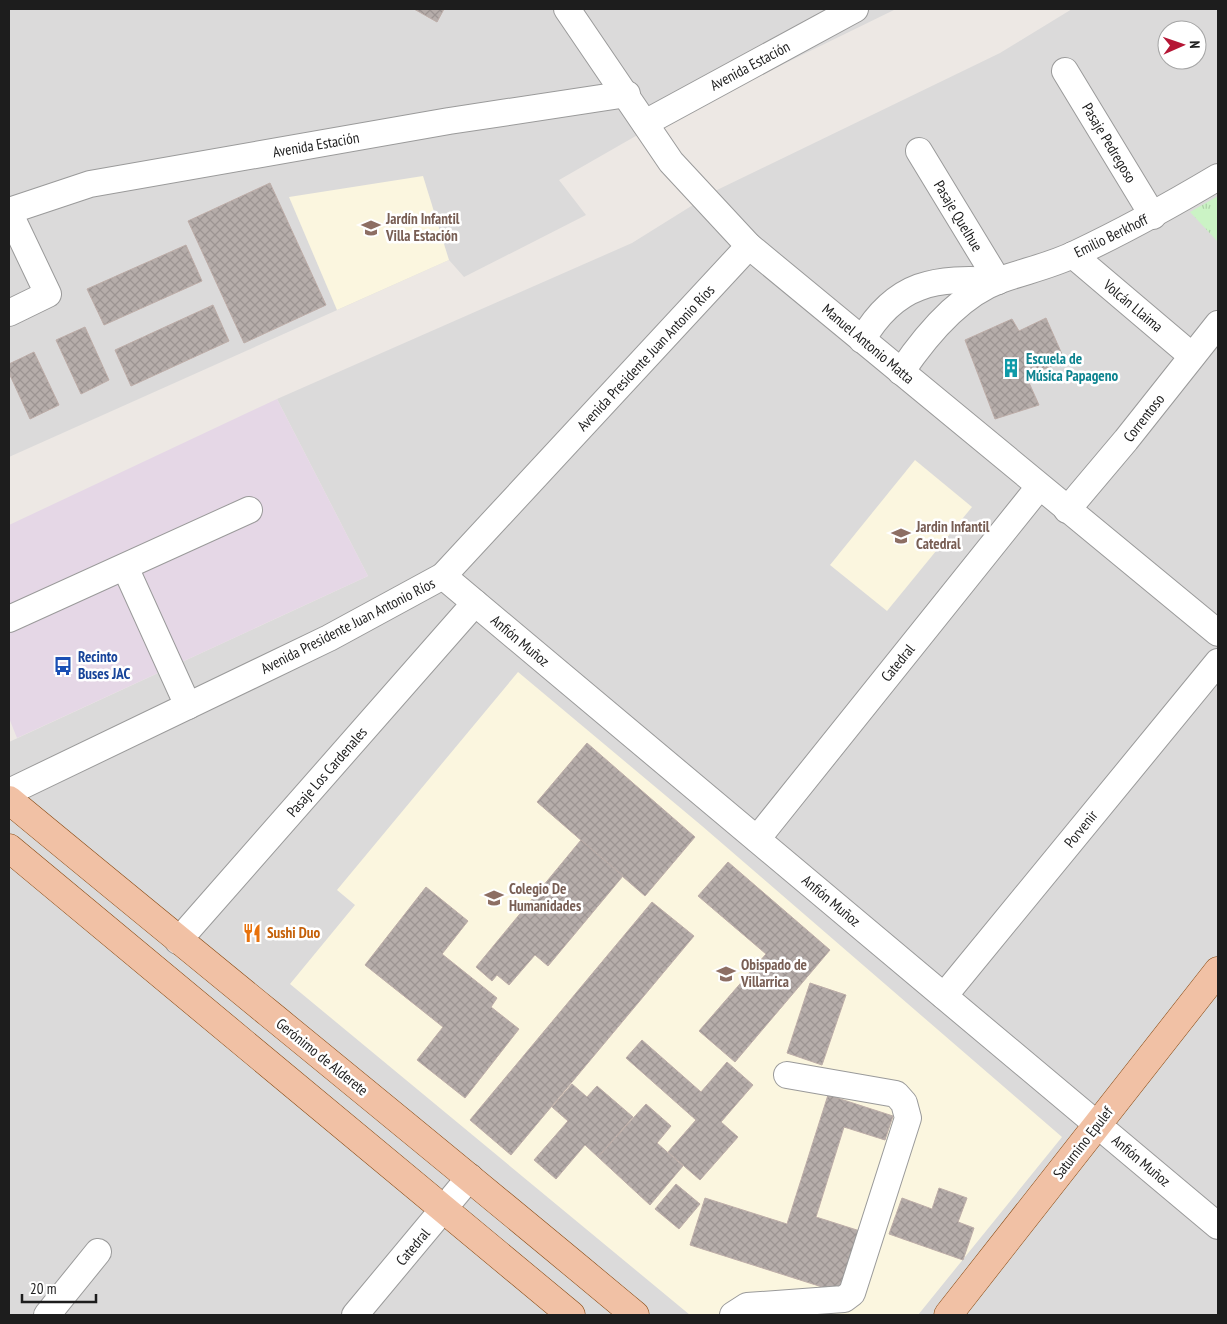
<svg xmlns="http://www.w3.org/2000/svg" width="1227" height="1324" viewBox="0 0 1227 1324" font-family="'PT Sans Narrow',sans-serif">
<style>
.residential{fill:#dbdada;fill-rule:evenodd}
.industrial{fill:#e5d7e6}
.education{fill:#fbf6df}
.park{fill:url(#park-tufts)}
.building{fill:url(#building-cross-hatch);stroke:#bdada8}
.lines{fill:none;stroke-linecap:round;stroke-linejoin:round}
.minor-casing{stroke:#9a9a9a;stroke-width:28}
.major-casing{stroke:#874810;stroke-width:29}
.minor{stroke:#fff;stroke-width:26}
.major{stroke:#f1c1a5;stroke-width:28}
.labels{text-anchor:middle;stroke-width:5;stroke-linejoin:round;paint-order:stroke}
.street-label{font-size:15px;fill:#1d1d1d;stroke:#fff}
.education-label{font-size:15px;font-weight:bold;fill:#785e54;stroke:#fff;text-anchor:start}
.culture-label{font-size:15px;font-weight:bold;fill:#0d838f;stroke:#fff;text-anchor:start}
.transit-label{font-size:15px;font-weight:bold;fill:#164399;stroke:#fff;text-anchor:start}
.food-label{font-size:15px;font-weight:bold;fill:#c56008;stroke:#fff;text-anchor:start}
</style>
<defs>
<pattern id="park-tufts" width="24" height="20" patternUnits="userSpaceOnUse" patternTransform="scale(1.25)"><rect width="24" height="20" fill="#cbf3c5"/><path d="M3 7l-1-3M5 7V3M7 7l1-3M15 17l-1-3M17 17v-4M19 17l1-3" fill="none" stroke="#aed0a9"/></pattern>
<pattern id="building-cross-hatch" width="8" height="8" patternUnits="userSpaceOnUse" patternTransform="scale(1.25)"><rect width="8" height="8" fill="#b6adaa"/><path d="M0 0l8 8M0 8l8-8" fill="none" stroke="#9c9492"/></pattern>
</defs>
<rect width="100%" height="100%" fill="#ede8e4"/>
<g class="residential">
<path d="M9,9H896L634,137L559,180L586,215L464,277L449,260L9,457Z"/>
<path d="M1072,9H1218V1315H9V742L368,576L277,399L632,243L717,190L1000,53ZM1167,30H1197V60H1167Z"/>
</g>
<path class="industrial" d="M277,399L368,576L17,738L9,718V525Z"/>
<g class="education">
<path d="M423,176L449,260L337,310L289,197Z"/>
<path d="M915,460L972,507L887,611L830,565Z"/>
<path d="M518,672L702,826L1062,1137L918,1315H690L290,984L355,905L337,890Z"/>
</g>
<path class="park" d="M1218,196V242L1190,212Z"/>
<g class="building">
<path d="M414,9H444L437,22Z"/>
<path d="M270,183L326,305L244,343L188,221Z"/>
<path d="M186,245L202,281L104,325L87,289Z"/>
<path d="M213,305L229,341L131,386L115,350Z"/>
<path d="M1046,318L1065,361L1026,376L1039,405L995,419L965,340L1012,319L1019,331Z"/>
<path d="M85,327L109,380L81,394L56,340Z"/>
<path d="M34,352L59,405L30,419L9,373V364Z"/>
<path d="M587,743L695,837L645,896L537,802Z"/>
<path d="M581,840L623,876L548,966L535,955L509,985L497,975L492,981L476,967Z"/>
<path d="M728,862L830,950L735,1062L699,1031L766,954L698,896Z"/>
<path d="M426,887L468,921L442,954L497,998L491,1007L519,1029L465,1098L417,1060L443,1027L365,965Z"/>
<path d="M652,902L694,936L511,1155L470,1120Z"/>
<path d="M810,983L846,995L822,1065L787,1053Z"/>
<path d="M642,1040L701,1092L727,1062L753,1085L721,1122L738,1137L700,1180L668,1152L696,1120L626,1058Z"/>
<path d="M572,1084L587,1097L597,1086L633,1117L598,1157L585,1145L556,1179L534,1160L568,1121L552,1107Z"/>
<path d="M828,1095L893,1116L885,1140L844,1127L816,1217L860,1231L841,1293L690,1245L705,1198L787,1224Z"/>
<path d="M646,1104L671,1126L657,1143L683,1166L650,1205L598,1157Z"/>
<path d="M676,1184L700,1204L679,1229L655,1209Z"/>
<path d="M939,1188L967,1198L958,1222L974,1228L963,1260L889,1234L902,1198L932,1209Z"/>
</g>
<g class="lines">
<g class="minor-casing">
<g id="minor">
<path d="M567,9L671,162L749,246L1218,633"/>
<path d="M1065,71L1153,216"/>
<path d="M645,123L855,9"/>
<path d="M919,151L998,281"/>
<path d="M9,211L90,184L449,121L627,94"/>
<path d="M9,212L48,294L9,313"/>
<path d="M1073,255L1192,356"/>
<path d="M862,340C896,282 935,277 998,281"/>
<path d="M901,372C924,338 959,295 1000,280C1025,271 1050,266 1075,254C1124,231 1171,205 1218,177"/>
<path d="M1067,510L1126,440L1218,324"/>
<path d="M125,567L188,706"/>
<path d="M443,576L1218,1226"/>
<path d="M9,619L249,510"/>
<path d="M9,792L329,638L443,576L749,246"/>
<path d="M757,839L1039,487"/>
<path d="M178,941L475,603"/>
<path d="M944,996L1218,662"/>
<path d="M47,1315L98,1252"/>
<path d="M355,1315L470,1177"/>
<path d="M733,1315L747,1306L844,1299L852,1293L908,1118L904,1103L896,1094L787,1075"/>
</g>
</g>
<g class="major-casing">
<g id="major">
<path d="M9,800C217,972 428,1142 635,1315"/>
<path d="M9,848L571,1315"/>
<path d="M948,1315L1218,971"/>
</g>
</g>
<use href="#minor" class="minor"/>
<use href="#major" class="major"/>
</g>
<defs>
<g id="school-bare" transform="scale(1.5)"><path d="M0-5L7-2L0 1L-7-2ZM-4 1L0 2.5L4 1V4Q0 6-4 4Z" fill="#8d6e63" stroke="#fff" stroke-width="2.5" paint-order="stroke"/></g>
<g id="building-bare" transform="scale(1.5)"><path d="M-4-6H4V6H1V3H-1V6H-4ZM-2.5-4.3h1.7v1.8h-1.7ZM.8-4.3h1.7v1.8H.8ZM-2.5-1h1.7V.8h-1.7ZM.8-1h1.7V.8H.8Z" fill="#0f9aa8" stroke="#fff" stroke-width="2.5" paint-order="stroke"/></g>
<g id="bus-bare" transform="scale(1.5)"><path d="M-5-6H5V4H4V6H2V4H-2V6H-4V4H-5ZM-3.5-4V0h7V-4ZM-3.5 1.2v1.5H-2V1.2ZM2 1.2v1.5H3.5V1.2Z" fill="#1a4fb4" stroke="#fff" stroke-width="2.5" paint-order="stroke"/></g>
<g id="restaurant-bare" transform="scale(1.5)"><path d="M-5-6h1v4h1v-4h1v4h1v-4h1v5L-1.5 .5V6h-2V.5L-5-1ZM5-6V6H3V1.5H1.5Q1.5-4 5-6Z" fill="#e8710a" stroke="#fff" stroke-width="2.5" paint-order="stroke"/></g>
</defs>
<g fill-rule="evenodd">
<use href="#school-bare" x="371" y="228"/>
<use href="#building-bare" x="1011" y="368"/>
<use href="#school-bare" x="901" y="536"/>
<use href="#bus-bare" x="63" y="666"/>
<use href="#school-bare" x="494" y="898"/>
<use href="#restaurant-bare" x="252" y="933"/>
<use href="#school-bare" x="726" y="974"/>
</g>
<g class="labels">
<g class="street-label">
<text transform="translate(750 66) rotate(-28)" y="5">Avenida Estación</text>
<text transform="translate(1109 143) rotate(59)" y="5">Pasaje Pedregoso</text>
<text transform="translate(316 145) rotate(-10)" y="5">Avenida Estación</text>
<text transform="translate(958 216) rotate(59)" y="5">Pasaje Quelhue</text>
<text transform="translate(1111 236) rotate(-26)" y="5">Emilio Berkhoff</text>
<text transform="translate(1133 306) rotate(40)" y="5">Volcán Llaima</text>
<text transform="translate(868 344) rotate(40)" y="5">Manuel Antonio Matta</text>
<text transform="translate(646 358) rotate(-47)" y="5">Avenida Presidente Juan Antonio Ríos</text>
<text transform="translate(1144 418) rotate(-52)" y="5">Correntoso</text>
<text transform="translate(348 626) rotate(-27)" y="5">Avenida Presidente Juan Antonio Ríos</text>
<text transform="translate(520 641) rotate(40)" y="5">Anfión Muñoz</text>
<text transform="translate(898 663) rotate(-51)" y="5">Catedral</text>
<text transform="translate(327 772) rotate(-49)" y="5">Pasaje Los Cardenales</text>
<text transform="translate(1081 829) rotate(-51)" y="5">Porvenir</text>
<text transform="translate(831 901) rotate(40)" y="5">Anfión Muñoz</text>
<text transform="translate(322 1057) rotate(39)" y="5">Gerónimo de Alderete</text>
<text transform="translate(1083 1143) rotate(-52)" y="5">Saturnino Epulef</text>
<text transform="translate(1141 1161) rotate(40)" y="5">Anfión Muñoz</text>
<text transform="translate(413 1247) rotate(-50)" y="5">Catedral</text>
</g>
<g class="education-label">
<text x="386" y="224">Jardín Infantil<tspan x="386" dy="17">Villa Estación</tspan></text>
<text x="916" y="532">Jardin Infantil<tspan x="916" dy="17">Catedral</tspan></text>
<text x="509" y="894">Colegio De<tspan x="509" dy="17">Humanidades</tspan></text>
<text x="741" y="970">Obispado de<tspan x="741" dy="17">Villarrica</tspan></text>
</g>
<g class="culture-label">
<text x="1026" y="364">Escuela de<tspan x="1026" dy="17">Música Papageno</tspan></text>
</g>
<g class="transit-label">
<text x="78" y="662">Recinto<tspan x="78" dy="17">Buses JAC</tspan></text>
</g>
<g class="food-label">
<text x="267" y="938">Sushi Duo</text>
</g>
</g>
<rect width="1227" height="1324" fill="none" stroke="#1d1d1d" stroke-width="20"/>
<g transform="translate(1182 45) rotate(88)"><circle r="24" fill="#ffffff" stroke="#a5a5a5"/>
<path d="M0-4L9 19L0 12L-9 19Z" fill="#b51635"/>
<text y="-8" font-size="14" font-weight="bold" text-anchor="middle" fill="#1d1d1d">N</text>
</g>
<path d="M22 1294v8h74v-8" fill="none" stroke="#1d1d1d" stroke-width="2.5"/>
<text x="30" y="1294" font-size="15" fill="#1d1d1d" stroke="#ffffff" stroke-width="4" paint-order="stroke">20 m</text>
</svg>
